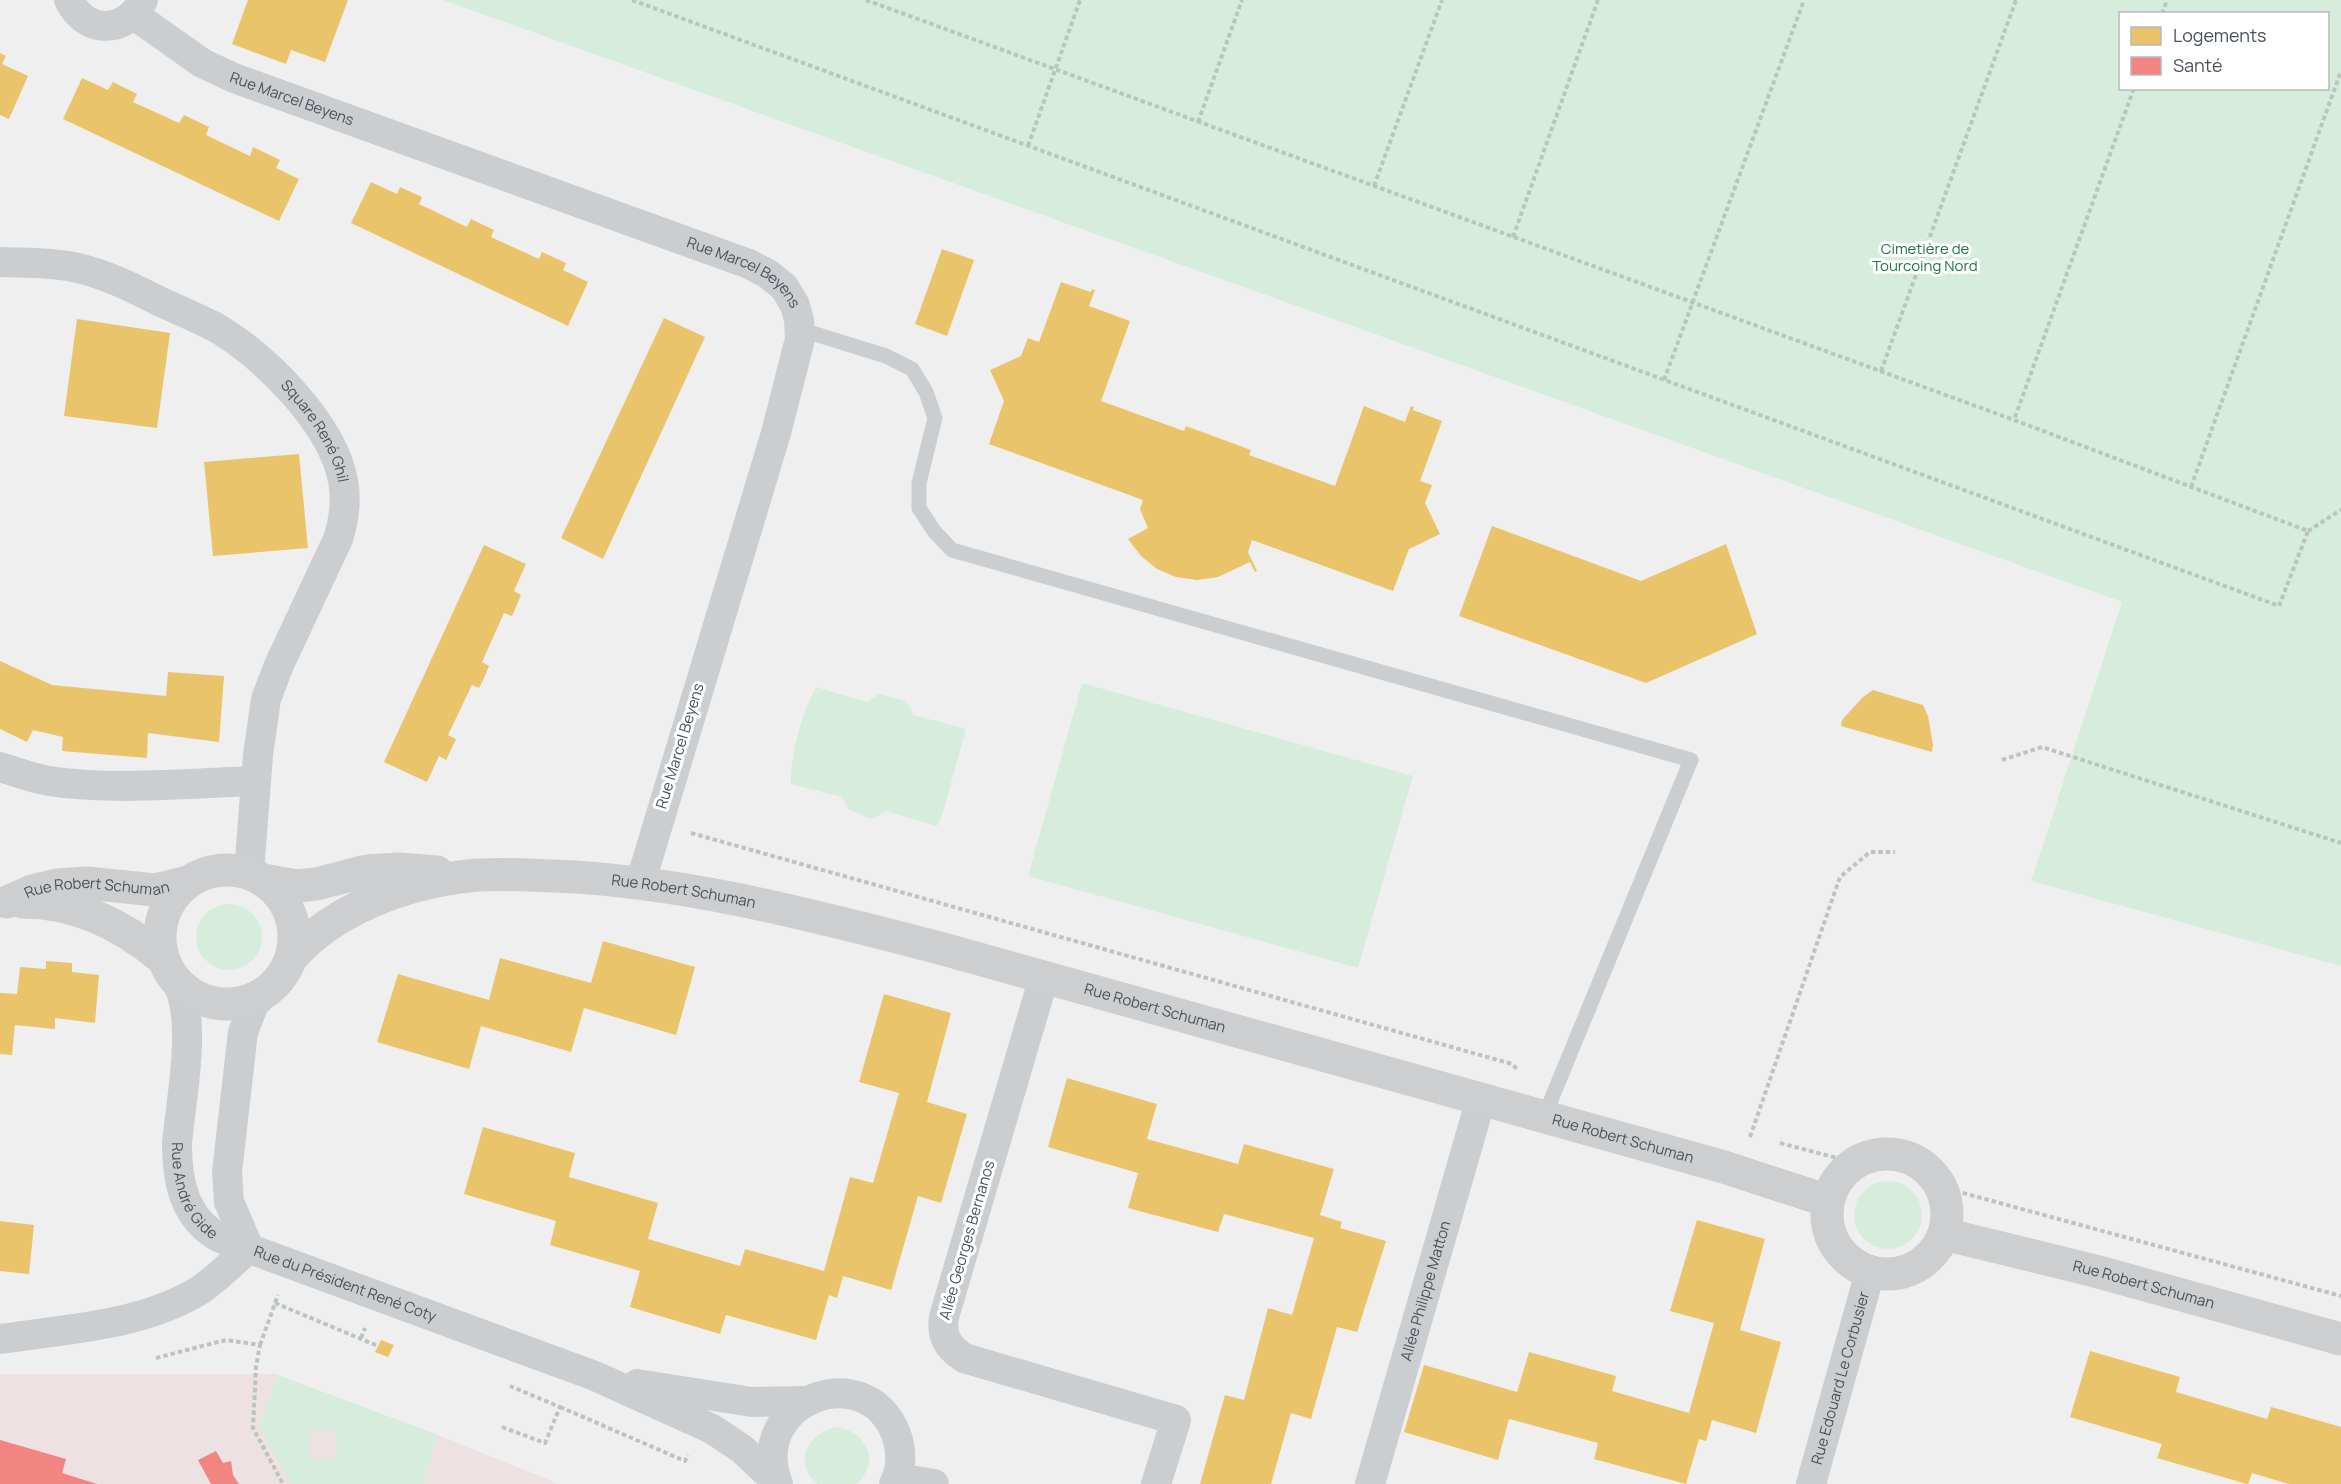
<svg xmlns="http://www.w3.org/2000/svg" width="2341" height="1484" viewBox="0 0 2341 1484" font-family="Manrope,sans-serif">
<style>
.medical{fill:#ede2e1}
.green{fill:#d6edde;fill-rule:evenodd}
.homes{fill:#e9c46a}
.health{fill:#f28482}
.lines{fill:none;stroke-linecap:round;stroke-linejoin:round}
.path{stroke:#bac4c0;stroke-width:4;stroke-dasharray:4.5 3;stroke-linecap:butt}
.lane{stroke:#cbced0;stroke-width:15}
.street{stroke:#cbced0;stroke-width:30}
.secondary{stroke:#ccced0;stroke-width:33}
.labels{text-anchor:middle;stroke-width:6;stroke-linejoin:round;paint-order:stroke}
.street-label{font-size:15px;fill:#48515a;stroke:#fff}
.park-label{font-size:15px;fill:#1f754b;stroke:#fff}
</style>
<rect width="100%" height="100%" fill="#f0efef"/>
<path class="medical" d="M0,1374H275L438,1435L559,1484H0Z"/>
<g class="green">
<path d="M443,0H2341V966L2031,881L2122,602ZM2120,14H2328V88H2120Z"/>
<path d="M1082,683L1413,776L1358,968L1028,876Z"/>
<path d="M816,687L867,702L879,694L906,701L914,715L966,729L943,812L937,826L886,811L872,819L849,810L842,797L791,784C790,755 802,713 816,687Z"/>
<circle cx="229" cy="937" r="33"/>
<circle cx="1888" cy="1215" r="34"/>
<path d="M278,1375L438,1435L423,1484H291L259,1425ZM336,1429L337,1459H309V1430Z"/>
<path d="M839,1427C868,1434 881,1463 856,1484H818C791,1463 809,1430 839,1427Z"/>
</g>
<g class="homes">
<path d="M248,0H348L325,62L291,50L286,64L232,44Z"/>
<path d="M0,53L6,56L2,64L28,76L9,119L0,115Z"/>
<path d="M82,78L108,90L113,82L137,94L133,102L179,123L184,115L209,127L206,135L250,156L253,147L280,160L276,168L299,179L279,221L63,119Z"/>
<path d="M371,182L397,194L400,187L422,197L419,204L467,227L471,219L494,230L491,237L539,259L542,252L566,263L563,270L588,282L568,326L351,223Z"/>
<path d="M942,249L974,260L947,336L915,324Z"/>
<path d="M1061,282L1091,292L1092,289L1095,290L1089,306L1130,321L1101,401L1184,431L1186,426L1251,450L1249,455L1335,486L1364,406L1405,422L1411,406L1414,407L1413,410L1442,421L1420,481L1432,485L1425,503L1440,534L1409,549L1393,591L1252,540L1248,552L1257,571L1255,572L1250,562L1218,577L1197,580L1176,577L1157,569L1141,556L1128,539L1148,528L1140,509L1143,500L989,444L1004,401L990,370L1021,356L1028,338L1039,342Z"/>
<path d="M664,318L705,337L603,559L561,538Z"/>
<path d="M77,319L170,333L157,428L64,416Z"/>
<path d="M299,454L308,548L213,556L204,462Z"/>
<path d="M1492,526L1641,581L1726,544L1757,634L1646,683L1459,616Z"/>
<path d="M484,545L526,564L514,591L521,595L512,616L504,613L482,662L489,666L484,678L479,688L472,685L448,735L456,739L446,760L439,756L427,782L384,762Z"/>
<path d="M0,661L52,685L166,696L168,672L224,676L219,742L148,733L147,758L62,751L63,737L33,730L27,742L0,729Z"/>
<path d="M1873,690L1923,705L1928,716L1933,745L1932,752L1841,726L1842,720L1862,698Z"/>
<path d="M603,941L695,967L676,1035L584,1008L571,1052L481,1026L469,1069L377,1042L398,974L489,1000L500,958L591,983Z"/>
<path d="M46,961L72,963V972L99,975L95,1023L55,1018V1029L15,1025L12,1055L0,1054V993L17,994L20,967L46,969Z"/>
<path d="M884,994L951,1013L927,1102L967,1114L941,1203L918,1196L891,1290L843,1276L837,1298L829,1295L816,1340L726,1315L720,1334L630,1307L640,1271L550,1245L556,1221L464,1194L483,1127L575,1153L569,1177L658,1203L648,1239L740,1266L745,1249L824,1271L850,1177L873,1183L899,1093L859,1082Z"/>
<path d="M1067,1078L1157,1104L1147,1139L1238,1164L1244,1144L1334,1169L1320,1215L1342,1222L1340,1228L1386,1241L1357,1332L1337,1327L1311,1419L1291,1413L1271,1484H1200L1225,1395L1244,1400L1268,1308L1292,1315L1314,1238L1224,1214L1218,1232L1128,1208L1138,1173L1048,1147Z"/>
<path d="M1697,1220L1765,1239L1740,1330L1781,1342L1756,1433L1712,1420L1706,1441L1699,1439L1686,1484L1594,1459L1598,1443L1509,1419L1498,1460L1404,1432L1424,1365L1517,1392L1529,1352L1616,1376L1612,1391L1689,1413L1714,1323L1670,1311Z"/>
<path d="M0,1221L34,1225L29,1274L0,1271Z"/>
<path d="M381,1340L394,1345L388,1357L375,1352Z"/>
<path d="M2090,1351L2180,1377L2176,1392L2267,1419L2271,1407L2341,1427V1484H2289L2252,1473L2248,1484H2247L2157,1458L2162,1444L2070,1417Z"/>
</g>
<g class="health">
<path d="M0,1440L66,1459L62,1473L97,1484H0Z"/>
<path d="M216,1451L223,1463L231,1461L233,1475L239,1484H211L198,1460Z"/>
</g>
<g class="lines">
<g class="path">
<path d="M632,0L2279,606L2308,531L2014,420L2134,88"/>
<path d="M866,0L2014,420"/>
<path d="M2162,14L2167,0"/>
<path d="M1198,122L1242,0"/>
<path d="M1028,146L1080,0"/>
<path d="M1374,186L1442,0"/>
<path d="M1513,237L1598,0"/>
<path d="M1881,371L2016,0"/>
<path d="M1664,380L1804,0"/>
<path d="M2191,487L2341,71"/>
<path d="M2308,531L2341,510"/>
<path d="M2002,760L2042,747L2341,843"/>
<path d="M691,833L1512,1064L1517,1069"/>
<path d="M1750,1137L1840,877L1870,852H1895"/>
<path d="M1780,1143L1856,1163"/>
<path d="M1941,1187L2341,1296"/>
<path d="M275,1303L378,1346"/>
<path d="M361,1338L365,1328"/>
<path d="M260,1345L278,1295"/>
<path d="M156,1358L226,1340L260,1345L256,1366L253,1428L283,1484"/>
<path d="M560,1407L685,1461L688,1455"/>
<path d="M502,1427L545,1443L560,1407L510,1386"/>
</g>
<path class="lane" d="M799,329L886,356L912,369L926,392L935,418L919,483V508L934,531L952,550L1691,760L1544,1117"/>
<g class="street">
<path d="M69,0C86,35 126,34 143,0"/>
<path id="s1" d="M134,15L202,63L234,78L749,264L768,274L784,287L795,305L799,320L800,339L776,433L640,884"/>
<path id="s2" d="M0,262C24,263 49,262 73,267C104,273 133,288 161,302C179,310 197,318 215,327C264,355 333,424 343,481C347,501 344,520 338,539L279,665L266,699L258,755L249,873"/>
<path d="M0,767C16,772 32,778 49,781C113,791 191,783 256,781"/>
<path d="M1044,977L944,1317C941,1337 948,1347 964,1358L1176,1420L1156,1484"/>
<path id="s3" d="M178,984C197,1024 181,1099 177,1143C177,1182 184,1218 220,1238L595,1376L712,1429L742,1449L777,1482"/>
<path d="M249,1248L229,1202L227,1172L243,1032L254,1004L266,992"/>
<path d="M0,1339C66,1329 142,1326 200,1290C218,1278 233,1262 249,1248"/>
<path d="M637,1384L752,1402L807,1401"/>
<path d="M897,1478L934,1484"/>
<path d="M778,1484C746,1402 865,1355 896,1434C902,1450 902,1469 894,1484"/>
<path id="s4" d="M1370,1484L1481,1099"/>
<path id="s5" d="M1811,1484L1870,1272"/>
</g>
<g class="secondary">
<circle cx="227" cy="937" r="67"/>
<path d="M263,880L297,886L316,884L367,871L398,869L437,872"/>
<path id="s6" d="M7,902L32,891L57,885L87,883L155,890L188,882"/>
<path d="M23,902C76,902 124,926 163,959"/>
<path id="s7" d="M291,958C333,909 405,883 468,876C496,873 525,875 554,876C684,881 811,915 936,947L1724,1167L1828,1201"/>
<circle cx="1887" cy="1214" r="60"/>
<path id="s8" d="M1944,1234L2095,1271L2341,1339"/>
</g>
</g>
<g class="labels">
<g class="street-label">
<text dy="5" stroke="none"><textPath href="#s1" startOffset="180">Rue Marcel Beyens</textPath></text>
<text dy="5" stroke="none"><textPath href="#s1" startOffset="666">Rue Marcel Beyens</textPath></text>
<text dy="5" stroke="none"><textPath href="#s2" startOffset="375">Square René Ghil</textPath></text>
<text transform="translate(680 746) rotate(-73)" y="5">Rue Marcel Beyens</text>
<text dy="5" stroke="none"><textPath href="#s6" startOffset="93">Rue Robert Schuman</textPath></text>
<text dy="5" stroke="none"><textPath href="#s7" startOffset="416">Rue Robert Schuman</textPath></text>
<text dy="5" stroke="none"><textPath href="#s7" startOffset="902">Rue Robert Schuman</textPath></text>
<text dy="5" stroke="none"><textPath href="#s7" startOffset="1388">Rue Robert Schuman</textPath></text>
<text dy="5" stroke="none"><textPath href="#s3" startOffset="213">Rue André Gide</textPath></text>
<text transform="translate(967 1240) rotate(-74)" y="5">Allée Georges Bernanos</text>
<text dy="5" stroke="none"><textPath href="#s3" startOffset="404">Rue du Président René Coty</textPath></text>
<text dy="5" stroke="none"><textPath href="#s8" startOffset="206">Rue Robert Schuman</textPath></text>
<text dy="5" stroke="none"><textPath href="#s4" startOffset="201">Allée Philippe Matton</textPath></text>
<text dy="5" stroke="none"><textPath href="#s5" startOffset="110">Rue Edouard Le Corbusier</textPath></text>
</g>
<g class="park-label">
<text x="1925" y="254">Cimetière de<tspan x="1925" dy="17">Tourcoing Nord</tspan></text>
</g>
</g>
<rect x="2119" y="12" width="210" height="78" fill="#ffffff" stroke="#b6b9bd" stroke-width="1.5"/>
<rect x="2131" y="27" width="30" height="18" fill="#e9c46a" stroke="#b6b9bd" stroke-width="1.5"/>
<text x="2173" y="42" font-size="18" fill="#48515a">Logements</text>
<rect x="2131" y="57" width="30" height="18" fill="#f28482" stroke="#b6b9bd" stroke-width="1.5"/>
<text x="2173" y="72" font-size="18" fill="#48515a">Santé</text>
</svg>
